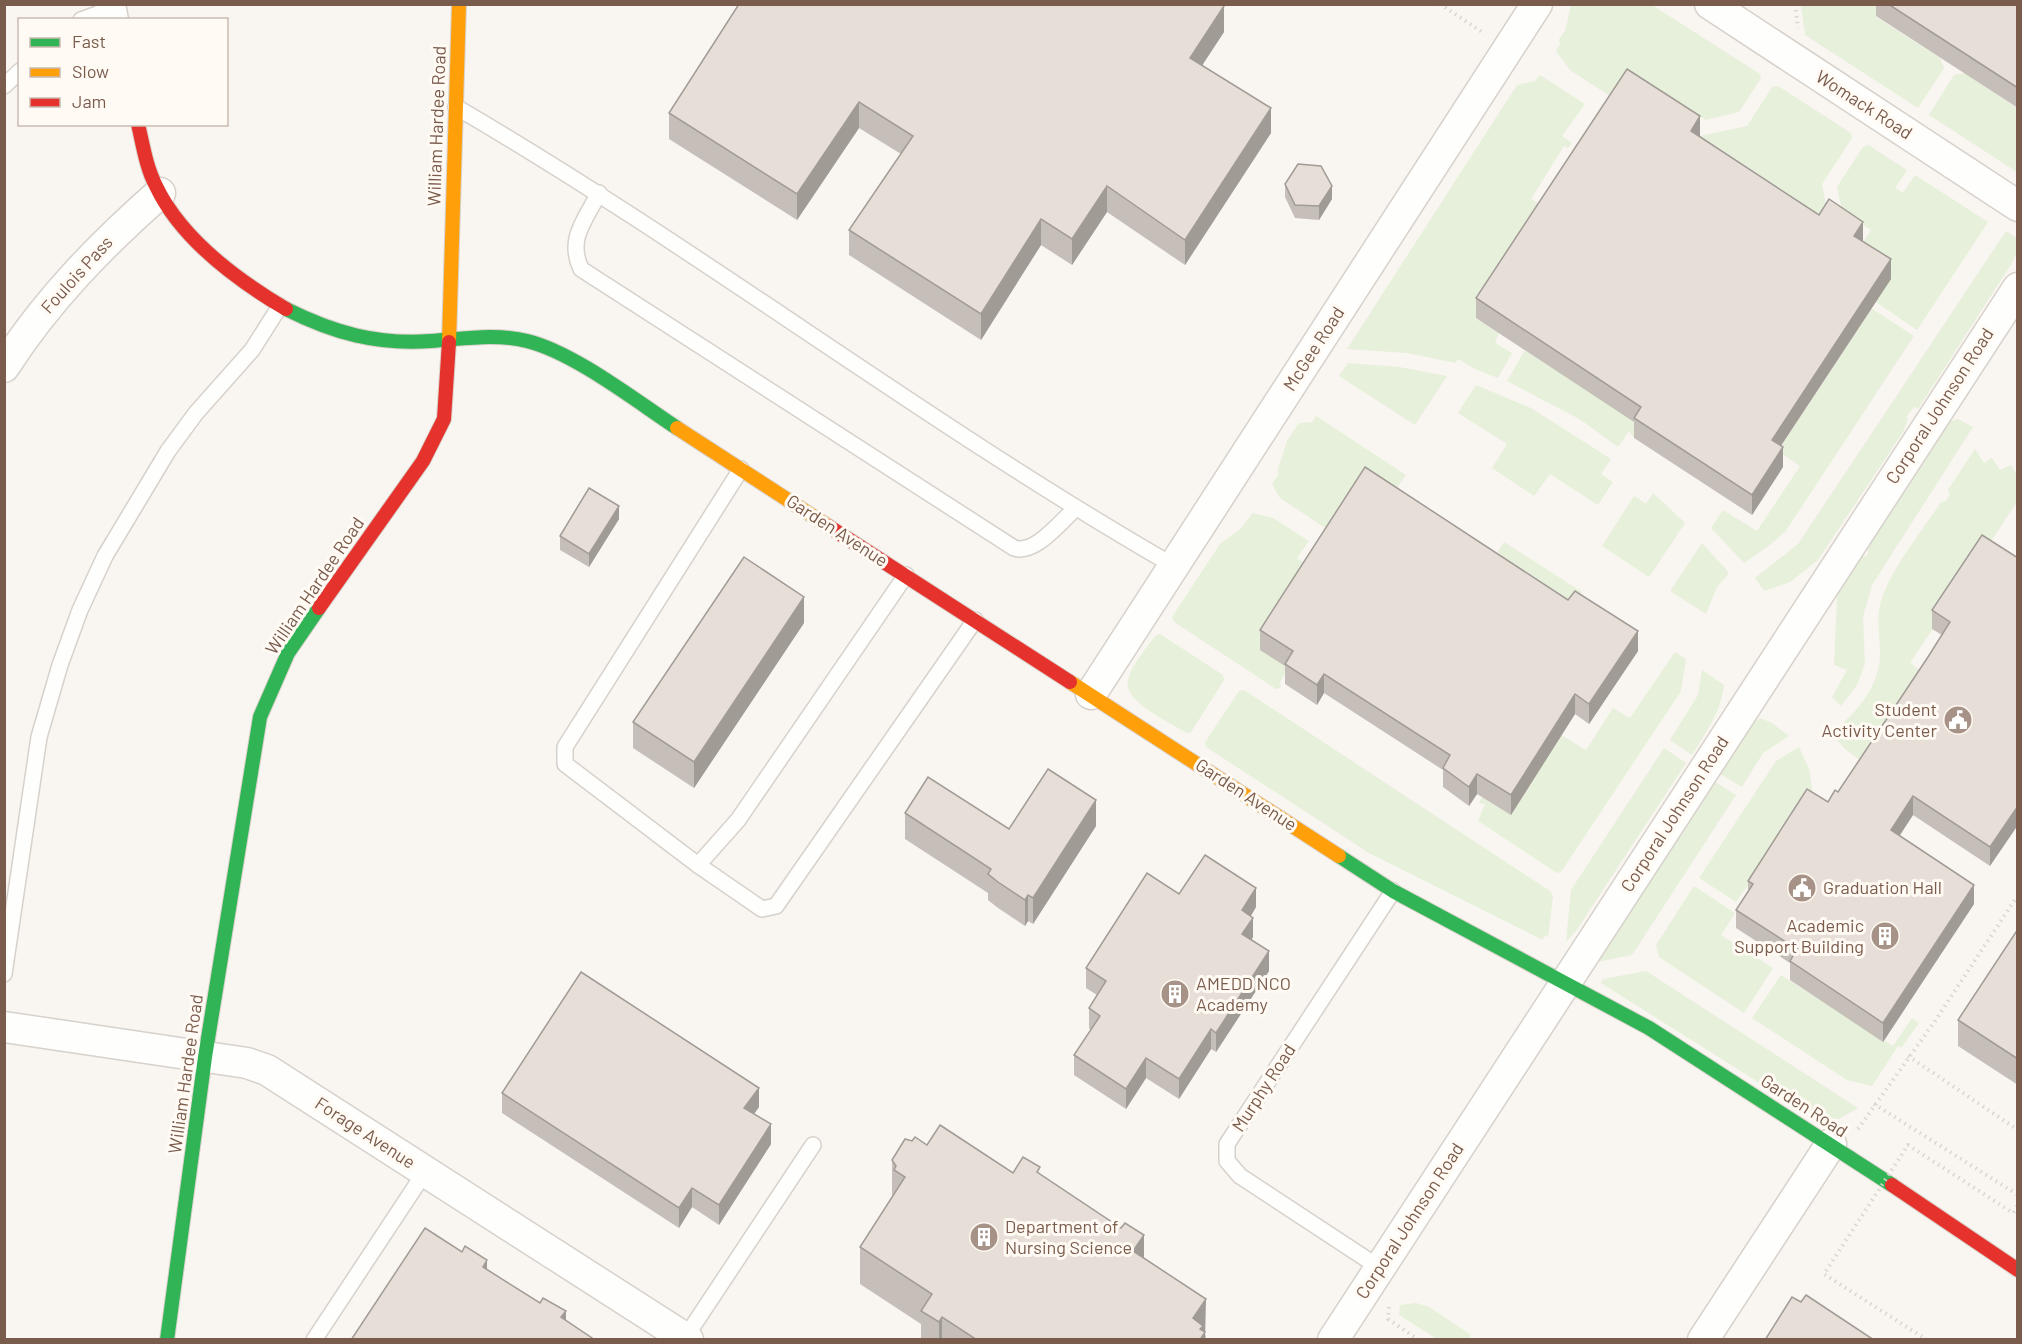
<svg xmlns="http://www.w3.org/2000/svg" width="2022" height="1344" viewBox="0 0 2022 1344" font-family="Barlow,sans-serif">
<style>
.green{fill:#e7f0db}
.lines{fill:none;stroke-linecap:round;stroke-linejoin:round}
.lane-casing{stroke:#d7d1cb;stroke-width:18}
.street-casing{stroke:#d7d1cb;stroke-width:33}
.fast-casing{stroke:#d9d2cb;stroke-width:16}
.slow-casing{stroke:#d9d2cb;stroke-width:16}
.jam-casing{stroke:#d9d2cb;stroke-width:16}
.path{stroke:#dcd5d0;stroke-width:4;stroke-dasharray:1.5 4.5;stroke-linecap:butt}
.lane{stroke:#fefefd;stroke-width:15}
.street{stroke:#fefefd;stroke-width:30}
.fast{stroke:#30b455;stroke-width:14}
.slow{stroke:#ff9f0a;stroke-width:14}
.jam{stroke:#e5322d;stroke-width:14}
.path-bridge{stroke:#dcd5d0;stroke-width:4;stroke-dasharray:1.5 4.5;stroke-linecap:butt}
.wall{fill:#c6bfb9}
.shaded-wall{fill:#a19b96}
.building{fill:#e6ded7;stroke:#a19b96;stroke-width:1.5}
.labels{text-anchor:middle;stroke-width:6;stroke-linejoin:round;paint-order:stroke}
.street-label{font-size:18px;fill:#7a5c4d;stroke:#fffaf3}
.poi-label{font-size:18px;fill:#7a5c4d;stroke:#fffaf3;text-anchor:start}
</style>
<rect width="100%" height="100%" fill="#f9f5f0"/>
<g class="green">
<path d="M1571,5H1652L1760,74L1761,78L1739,112L1706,120L1668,97L1610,96L1570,70L1556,51L1561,42L1558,41L1565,31Z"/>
<path d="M1801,5H1883L1876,17L1940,58L1944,68L1918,108L1805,35Z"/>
<path d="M1965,73L2017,108V172L1929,115L1954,75Z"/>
<path d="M1540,75L1585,104L1562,136L1572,143L1568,148L1564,146L1531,199L1548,210L1495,343L1512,353L1498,378L1475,369L1458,359L1455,363L1407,353L1347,349L1517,85L1535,81Z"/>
<path d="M1778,86L1851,133L1852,138L1822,184L1829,219L1819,235L1691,150L1700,136L1747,126L1772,87Z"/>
<path d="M1868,145L1907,170L1895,188L1903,193L1915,175L1988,222L1917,330L1876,302L1890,279L1854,256L1871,230L1842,211L1837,187L1863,147Z"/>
<path d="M2006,231L2017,238V252L2012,263L1918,409L1914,407L1906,417L1908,419L1903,432L1818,560L1790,582L1764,591L1755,578L1798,544Z"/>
<path d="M1871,308L1914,336L1785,532L1770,545L1744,563L1711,528L1723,510L1757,531L1800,466L1778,451Z"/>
<path d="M1525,350L1641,426L1634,438L1629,431L1618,447L1581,420L1507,381Z"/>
<path d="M1348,363L1399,367L1447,376L1415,425L1339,376Z"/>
<path d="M1476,385L1531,408L1611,459L1601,474L1613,482L1598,505L1550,474L1534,496L1492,468L1507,444L1458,413Z"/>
<path d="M1316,416L1406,475L1387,502L1327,529L1280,498L1272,484L1279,474L1277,472L1287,441L1299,423L1312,422Z"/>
<path d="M1958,419L1973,427L1872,585L1863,617L1865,664L1857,685L1841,706L1832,697L1847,670L1834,665L1837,596L1859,554L1866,557L1869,552L1863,547L1944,423Z"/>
<path d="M1975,449L1984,463L1992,458L2000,470L2011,465L2017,475V502L1910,663L1928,676L1864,763L1845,749L1831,733C1855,715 1880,687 1880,654C1880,634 1875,615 1883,595C1896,562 1922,531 1941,502L1946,501L1950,495L1948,490Z"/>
<path d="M1653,493L1685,523L1649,577L1602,546L1634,496L1646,504Z"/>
<path d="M1253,513L1273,518L1309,541L1297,558L1313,568L1289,668L1280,682L1281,688L1276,689L1174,622L1172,617L1220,544L1240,529Z"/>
<path d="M1504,542L1582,592L1574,605L1496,555Z"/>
<path d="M1702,543L1729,573L1717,587L1706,614L1670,591Z"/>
<path d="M1160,634L1223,675L1224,680L1191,732L1187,733C1171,723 1122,701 1128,680C1132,664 1146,649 1155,636Z"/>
<path d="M1675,652L1686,659L1681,691L1561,872L1557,873L1478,821L1485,804L1479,803L1482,797L1511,814L1561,735L1586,750L1613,708L1630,718Z"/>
<path d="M1702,670L1724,685C1721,712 1706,732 1692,755L1670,740L1698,695Z"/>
<path d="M1244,690L1550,891L1553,896L1548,937L1544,936L1543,940L1369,853L1206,747L1205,742L1239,691Z"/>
<path d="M1760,718L1772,723L1789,736L1763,753L1742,787L1717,772L1748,727Z"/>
<path d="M1799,747L1809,769L1813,795L1736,902L1699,878L1776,761Z"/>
<path d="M1664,748L1686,763L1576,931L1566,942L1571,890Z"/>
<path d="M1712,780L1736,795L1632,955L1597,962Z"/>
<path d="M1694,886L1735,913L1721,935L1773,968L1744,1013L1659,957L1656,945Z"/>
<path d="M1646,971L1858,1108L1839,1119L1815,1118L1806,1108L1804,1111L1601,983L1603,979Z"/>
<path d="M1781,975L1893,1046L1912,1018L1919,1023L1901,1048L1898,1046L1872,1086L1847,1080L1752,1018Z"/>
<path d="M1416,1303L1429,1307L1471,1335L1469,1338L1472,1339H1437L1399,1315L1400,1305Z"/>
</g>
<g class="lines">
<g class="lane-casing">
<g id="lane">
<path d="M81,20L111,9"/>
<path d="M4,86L20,71"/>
<path d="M456,107C701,250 927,424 1174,566"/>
<path d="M599,193C585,220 567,239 581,269L1014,548C1035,555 1060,522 1075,509"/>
<path d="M741,469L565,747V764L698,865L738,820L906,575"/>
<path d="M698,865L762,909L776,906L975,620"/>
<path d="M4,974L39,737L60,665L80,610L105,556L168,451L196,413L252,350L280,306"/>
<path d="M1380,1268L1240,1176L1227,1161V1144L1393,891"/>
<path d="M685,1338L813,1145"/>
<path d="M314,1340L425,1172"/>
</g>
</g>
<g class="street-casing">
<g id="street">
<path d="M110,4L113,20"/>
<path d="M1710,4L2018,206"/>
<path d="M4,367C47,300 101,245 160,193"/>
<path d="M1091,694L1537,4"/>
<path d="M4,1027L247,1063L267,1070L688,1340"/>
<path d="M1333,1340L2018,288"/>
<path d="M1703,1340L1831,1144"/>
</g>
</g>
<g class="fast-casing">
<g id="fast">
<path d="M286,309C334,333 377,345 431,341C462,339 496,333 527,341C573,352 636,401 677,428"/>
<path d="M1339,856L1393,891L1649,1028L1892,1185"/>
<path d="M167,1340L205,1057L260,717L288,653L319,608"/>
</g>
</g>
<g class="slow-casing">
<g id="slow">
<path d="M449,342L459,4"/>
<path d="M677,428L828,526"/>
<path d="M1070,682L1339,856"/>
</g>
</g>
<g class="jam-casing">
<g id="jam">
<path d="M138,124C143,145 146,167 156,186C181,239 237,280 286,309"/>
<path d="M828,526L1070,682"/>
<path d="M319,608L423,461L444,419L449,342"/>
<path d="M1892,1185L2018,1270"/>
</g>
</g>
<g class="path">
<path d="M1440,4L1485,34"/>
<path d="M1795,4L1798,28"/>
<path d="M1908,1056L2018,1130"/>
<path d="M1874,1104L2018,1195"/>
<path d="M1858,1129L1935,1021L2018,895"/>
<path d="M1389,1307L1388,1319L1419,1340"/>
</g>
<use href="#lane" class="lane"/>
<use href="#street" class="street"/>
<use href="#fast" class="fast"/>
<use href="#slow" class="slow"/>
<use href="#jam" class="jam"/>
<path class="path-bridge" d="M1927,1340L1824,1274L1908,1145L2013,1213L2018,1205"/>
</g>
<g class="wall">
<path d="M1876,4H2018V108L1876,16Z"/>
<path d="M1224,32L1202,65L1271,133L1185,265L1107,212L1072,265L1041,245L981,340L849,255V230L901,154L859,128L797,220L669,139V113Z"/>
<path d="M1700,136L1819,215L1863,242L1891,279L1781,446L1783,467L1752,515L1634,438V422L1476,318V298Z"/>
<path d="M1285,184L1332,199L1319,220L1295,218L1285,197Z"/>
<path d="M619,519L589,567L560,550V536Z"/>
<path d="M2018,558L1990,866L1913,815L1899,836L1974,904L1883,1042L1790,980V963L1736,928V910L1748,891V881L1838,792L1942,635L1932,629V610Z"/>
<path d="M804,623L694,788L633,748V722Z"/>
<path d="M1260,630L1638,651L1589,724L1575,714L1511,815L1477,794L1469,806L1443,787V770L1324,693L1317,705L1285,684V666L1260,650Z"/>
<path d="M905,813L1009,829L1096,826L1033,924L1028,921L1025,926L998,908L988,900V893L905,839Z"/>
<path d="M1179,894L1256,907L1251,916L1253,937L1251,940L1269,971L1216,1052L1211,1049L1179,1099L1146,1078L1126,1109L1074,1075V1055L1091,1030L1089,1028V1008L1097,995L1086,988V968Z"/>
<path d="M2018,929V1085L1958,1046V1020Z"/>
<path d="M502,1093L759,1107L754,1114L771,1144L719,1225L692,1207L679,1228L502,1113Z"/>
<path d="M927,1145L1013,1173L1040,1174L1144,1258L1206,1336L1205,1340H921V1324L860,1284V1247L892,1197V1160Z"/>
</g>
<g class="shaded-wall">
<path d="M1224,6V32L1190,84V58Z"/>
<path d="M859,102V128L797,220V194Z"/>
<path d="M1271,108V133L1185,265V240Z"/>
<path d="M1700,116V136L1691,150V131Z"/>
<path d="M1107,186V212L1072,265V239Z"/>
<path d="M1332,186V199L1319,220V206Z"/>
<path d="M1041,219V245L981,340V314Z"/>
<path d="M1863,222V242L1854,236Z"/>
<path d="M1891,259V279L1772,459V440Z"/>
<path d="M1783,447V467L1752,515V495Z"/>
<path d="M619,506V519L589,567V554Z"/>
<path d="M804,597V623L694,788V762Z"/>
<path d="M1638,631V651L1589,724V704Z"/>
<path d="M1324,674V693L1317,705V685Z"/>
<path d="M1575,694V714L1511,815V795Z"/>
<path d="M1477,774V794L1469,806V787Z"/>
<path d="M1913,796V815L1891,849V830Z"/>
<path d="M1096,800V826L1033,924V898Z"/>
<path d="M2018,806V825L1990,866V847Z"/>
<path d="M1974,885V904L1883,1042V1023Z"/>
<path d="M1256,888V907L1242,930V910Z"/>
<path d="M1028,895V921L1025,926V900Z"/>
<path d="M1253,918V937L1242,954V934Z"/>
<path d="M1269,951V971L1216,1052V1033Z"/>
<path d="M1211,1029V1049L1179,1099V1079Z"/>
<path d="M1146,1058V1078L1126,1109V1089Z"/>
<path d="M759,1088V1107L744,1128V1108Z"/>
<path d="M771,1124V1144L719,1225V1205Z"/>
<path d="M692,1188V1207L679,1228V1208Z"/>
<path d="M1144,1235V1272L1133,1251Z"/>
<path d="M487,1260V1280L483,1267Z"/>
<path d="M1206,1299L1205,1340H1193V1318Z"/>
<path d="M566,1311V1331L561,1317Z"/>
<path d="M942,1317V1340H939V1322Z"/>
</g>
<g class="building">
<path d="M739,4H1222L1224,6L1190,58L1271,108L1185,240L1107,186L1072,239L1041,219L981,314L849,230L913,136L859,102L797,194L669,113Z"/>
<path d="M1888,4H2018V88Z"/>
<path d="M1627,69L1700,116L1691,131L1819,215L1829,199L1863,222L1854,236L1891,259L1772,440L1783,447L1752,495L1634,418L1641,407L1476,298Z"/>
<path d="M1298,164L1321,166L1332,186L1319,206L1295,205L1285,184Z"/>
<path d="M1365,467L1568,600L1575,591L1638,631L1589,704L1575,694L1511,795L1477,774L1469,787L1443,768L1450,755L1324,674L1317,685L1285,664L1293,651L1260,630Z"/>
<path d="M589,488L619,506L589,554L560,536Z"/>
<path d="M1982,535L2018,558V806L1990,847L1913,796L1891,830L1974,885L1883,1023L1790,961L1797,949L1736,910L1753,884L1748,881L1807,789L1828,802L1835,790L1838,792L1928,657L1950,622L1932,610Z"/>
<path d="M744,557L804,597L694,762L633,722Z"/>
<path d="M1048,769L1096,800L1033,898L1028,895L1025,900L998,882L988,874L991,869L905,813L928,777L1009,829Z"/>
<path d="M1205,855L1256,888L1242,910L1253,918L1242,934L1269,951L1216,1033L1211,1029L1179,1079L1146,1058L1126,1089L1074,1055L1100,1016L1089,1008L1106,981L1086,968L1147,873L1179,894Z"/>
<path d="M2018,929V1059L1958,1020Z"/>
<path d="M581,972L759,1088L744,1108L771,1124L719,1205L692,1188L679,1208L502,1093Z"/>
<path d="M940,1125L1013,1173L1023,1157L1040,1167L1037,1172L1121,1228L1125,1223L1144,1235L1133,1251L1206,1299L1193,1318L1203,1326L1200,1329L1205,1332L1200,1340H977L942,1317L939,1322L921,1311L932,1294L860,1247L905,1177L894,1170L896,1166L892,1160L905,1139L912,1141L915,1137L927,1145Z"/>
<path d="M425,1228L462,1252L465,1246L487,1260L483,1267L540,1303L543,1298L566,1311L561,1317L595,1340H351Z"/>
<path d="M1806,1295L1874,1340H1765L1792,1297L1801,1302Z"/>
</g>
<defs>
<g id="civic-disc" transform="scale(1.5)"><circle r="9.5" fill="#a69286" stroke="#fffaf3"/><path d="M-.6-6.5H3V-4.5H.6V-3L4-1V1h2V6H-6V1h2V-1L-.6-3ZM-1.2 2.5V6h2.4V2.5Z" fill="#fff"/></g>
<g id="building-disc" transform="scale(1.5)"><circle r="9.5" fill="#a69286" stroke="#fffaf3"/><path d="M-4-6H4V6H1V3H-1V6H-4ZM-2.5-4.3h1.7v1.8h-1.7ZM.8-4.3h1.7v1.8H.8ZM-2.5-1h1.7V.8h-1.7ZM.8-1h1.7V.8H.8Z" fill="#fff"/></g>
</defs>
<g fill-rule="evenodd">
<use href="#civic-disc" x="1958" y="720"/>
<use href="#civic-disc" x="1802" y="888"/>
<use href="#building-disc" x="1885" y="936"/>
<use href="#building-disc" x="1175" y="994"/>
<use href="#building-disc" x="984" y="1237"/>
</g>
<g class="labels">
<g class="street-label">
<text transform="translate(1864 105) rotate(33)" y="6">Womack Road</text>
<text transform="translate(437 126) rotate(-88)" y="6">William Hardee Road</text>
<text transform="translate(77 275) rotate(-48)" y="6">Foulois Pass</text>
<text transform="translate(1314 349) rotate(-57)" y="6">McGee Road</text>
<text transform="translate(1940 406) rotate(-57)" y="6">Corporal Johnson Road</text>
<text transform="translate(837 531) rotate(33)" y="6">Garden Avenue</text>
<text transform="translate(315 586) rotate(-56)" y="6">William Hardee Road</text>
<text transform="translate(1246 795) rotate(33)" y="6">Garden Avenue</text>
<text transform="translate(1675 814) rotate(-57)" y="6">Corporal Johnson Road</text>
<text transform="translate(186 1074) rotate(-82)" y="6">William Hardee Road</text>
<text transform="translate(1264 1088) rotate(-57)" y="6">Murphy Road</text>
<text transform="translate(1804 1106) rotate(33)" y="6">Garden Road</text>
<text transform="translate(365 1133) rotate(33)" y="6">Forage Avenue</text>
<text transform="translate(1410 1221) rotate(-57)" y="6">Corporal Johnson Road</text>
</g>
<g class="poi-label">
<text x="1937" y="716" text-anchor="end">Student<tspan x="1937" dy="21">Activity Center</tspan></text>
<text x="1823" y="894">Graduation Hall</text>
<text x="1864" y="932" text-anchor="end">Academic<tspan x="1864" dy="21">Support Building</tspan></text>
<text x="1196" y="990">AMEDD NCO<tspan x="1196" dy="21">Academy</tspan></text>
<text x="1005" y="1233">Department of<tspan x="1005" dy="21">Nursing Science</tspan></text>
</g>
</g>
<rect width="2022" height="1344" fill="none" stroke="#7a5c4d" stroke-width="12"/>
<rect x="18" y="18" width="210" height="108" fill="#fffaf3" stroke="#cabbb1" stroke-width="1.5"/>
<rect x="30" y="38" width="30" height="9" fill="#30b455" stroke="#cabbb1" stroke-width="1.5"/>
<text x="72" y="48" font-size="18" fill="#7a5c4d">Fast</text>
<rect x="30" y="68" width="30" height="9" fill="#ff9f0a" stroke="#cabbb1" stroke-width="1.5"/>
<text x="72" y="78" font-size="18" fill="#7a5c4d">Slow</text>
<rect x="30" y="98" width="30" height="9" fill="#e5322d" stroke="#cabbb1" stroke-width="1.5"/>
<text x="72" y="108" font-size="18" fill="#7a5c4d">Jam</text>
</svg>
